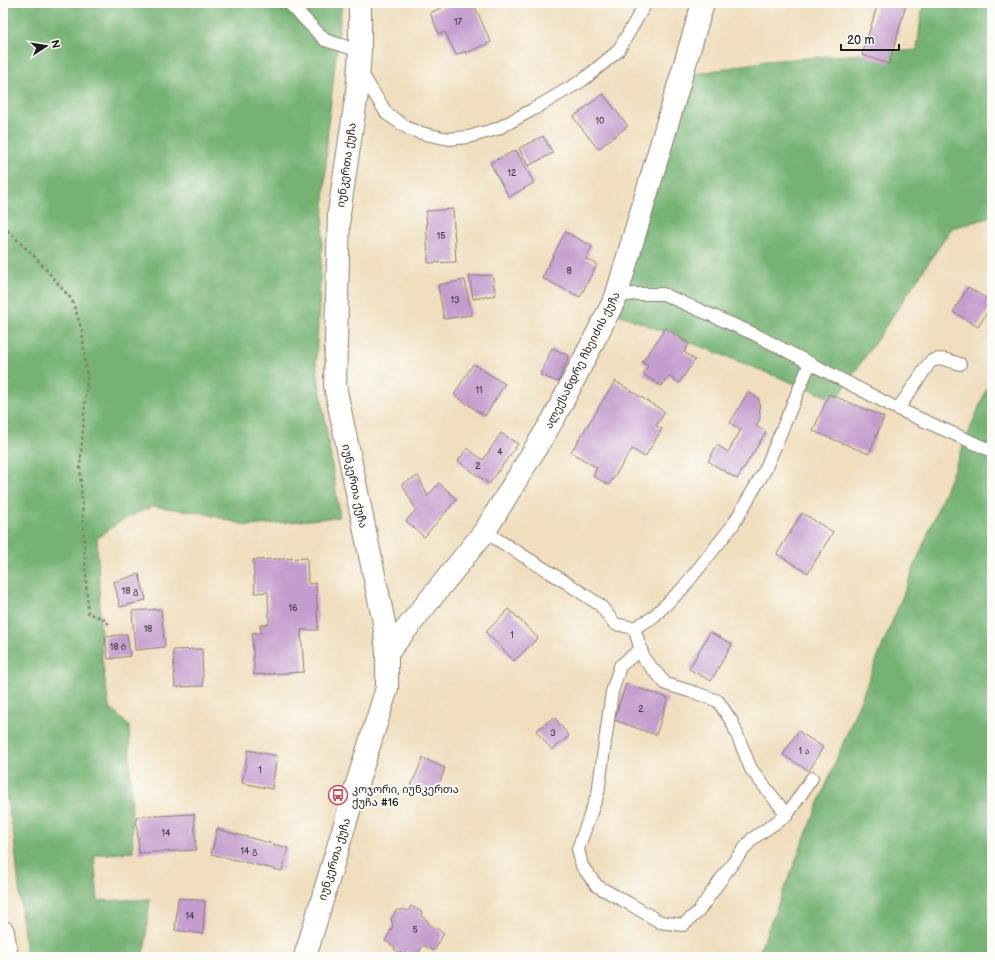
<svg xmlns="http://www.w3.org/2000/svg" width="995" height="960" viewBox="0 0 995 960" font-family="'Balsamiq Sans','Noto Sans Georgian',sans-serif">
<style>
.forest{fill:#74b273;stroke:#486748}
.building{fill:#c59cce}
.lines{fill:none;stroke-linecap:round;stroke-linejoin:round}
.service-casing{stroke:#867d6d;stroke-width:14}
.minor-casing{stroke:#867d6d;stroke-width:24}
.secondary-casing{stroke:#867d6d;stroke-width:24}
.path{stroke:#867d6d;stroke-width:2.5;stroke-dasharray:3 3;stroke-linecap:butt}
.service{stroke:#fff;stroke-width:12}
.minor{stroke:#fff;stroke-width:22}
.secondary{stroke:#fff;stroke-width:22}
.labels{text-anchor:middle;stroke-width:4;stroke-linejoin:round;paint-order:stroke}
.number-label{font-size:9px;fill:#463c48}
.street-label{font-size:11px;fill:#1c1c1c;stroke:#fdfcf7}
.poi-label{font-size:11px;fill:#1c1c1c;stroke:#fdfcf7;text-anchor:start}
</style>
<rect width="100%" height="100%" fill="#fdfcf7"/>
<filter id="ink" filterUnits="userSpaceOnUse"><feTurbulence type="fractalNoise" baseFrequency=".025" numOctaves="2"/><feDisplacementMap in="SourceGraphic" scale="8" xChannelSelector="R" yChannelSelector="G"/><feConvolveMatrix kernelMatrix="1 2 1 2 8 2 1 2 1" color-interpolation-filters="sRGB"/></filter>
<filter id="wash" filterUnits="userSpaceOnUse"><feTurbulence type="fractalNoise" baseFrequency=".012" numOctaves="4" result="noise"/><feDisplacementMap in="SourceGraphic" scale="16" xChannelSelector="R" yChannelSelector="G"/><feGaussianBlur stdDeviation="0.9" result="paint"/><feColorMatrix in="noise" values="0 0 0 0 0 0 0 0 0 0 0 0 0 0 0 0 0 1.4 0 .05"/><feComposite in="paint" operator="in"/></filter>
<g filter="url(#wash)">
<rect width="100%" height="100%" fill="#f0debe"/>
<g class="forest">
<path d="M3,3H342L328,126L316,362L340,517L248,526L203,513L152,506L121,521L97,538L102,660L109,706L129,726L133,852L94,855L98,901L150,899L145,946L142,957H27L22,918L14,838L3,779Z"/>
<path d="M923,3H992V217L952,228L836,400L611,311L685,76L766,61L917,50Z"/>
<path d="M992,375V957H757L790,874Z"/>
</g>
<g id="blocks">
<g class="building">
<path d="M452,3H473L491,42L466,53L465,51L456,55L445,32L439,34L430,13Z"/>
<path d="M571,3H582V6Z"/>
<path d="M878,3H898L906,5L889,64L862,55Z"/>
<path d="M603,94L628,126L598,149L573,117Z"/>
<path d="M543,136L553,153L528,166L519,148Z"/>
<path d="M516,150L534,183L509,197L490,163Z"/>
<path d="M453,209L456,262L428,263L426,211Z"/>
<path d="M565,232L592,246L586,259L597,264L580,297L542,278Z"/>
<path d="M492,275L496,295L473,299L469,276Z"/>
<path d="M465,280L472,315L444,319L438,285Z"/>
<path d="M968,287L992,302V304L978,327L953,312Z"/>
<path d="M666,328L689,344L684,352L695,360L679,383L669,376L661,386L643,374L648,366L642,362Z"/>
<path d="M552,348L569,356L558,382L540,375Z"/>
<path d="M473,364L505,384L485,416L454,395Z"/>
<path d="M615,381L665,412L656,426L662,429L645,457L632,449L609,485L593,476L597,468L571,452Z"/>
<path d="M748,392L759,399L760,418L756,426L766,432L737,479L708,461L717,445L728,452L741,430L730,423Z"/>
<path d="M829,394L884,417L869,454L813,431Z"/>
<path d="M501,433L518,444L489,484L458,461L467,448L483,460Z"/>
<path d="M418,476L428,496L439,483L457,499L424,537L406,521L416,510L402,484Z"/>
<path d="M802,513L833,532L808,573L777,554Z"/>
<path d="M307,558L308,584L316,583L318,630H301L304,672L254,675L252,633H261L260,625L269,624L268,592L255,593L253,560Z"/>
<path d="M139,574L146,600L120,607L114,582Z"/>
<path d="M161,609L165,647L135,650L132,611Z"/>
<path d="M509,609L538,638L514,661L486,632Z"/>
<path d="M710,632L732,644L711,681L689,669Z"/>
<path d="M127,634L130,656L108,659L105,637Z"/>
<path d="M202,649L203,686L175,687L173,650Z"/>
<path d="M626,684L668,698L656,735L614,720Z"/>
<path d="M554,717L569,736L552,750L536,731Z"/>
<path d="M798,731L823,747L809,771L783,755Z"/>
<path d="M248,750L277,756L272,789L242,783Z"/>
<path d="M423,758L445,768L435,795L411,786Z"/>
<path d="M194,814L196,850L139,853L136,817Z"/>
<path d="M217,829L288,848L282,871L211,854Z"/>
<path d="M178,898L205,901L203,934L175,930Z"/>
<path d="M411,906L422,912L421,916L427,920L429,924L444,933L434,951L423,945L418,954L411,956L405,953L404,955L394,949L395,947L385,941L393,926L391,919L396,911L404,909L408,911Z"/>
</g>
</g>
</g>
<g filter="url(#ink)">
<use href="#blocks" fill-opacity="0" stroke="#867d6d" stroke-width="1"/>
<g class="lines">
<g class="service-casing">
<g id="service">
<path d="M289,3L325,40L360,51"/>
<path d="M360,71L387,114L409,129L425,134L449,139L468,137L497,129L532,110L583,80L618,51L646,3"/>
<path d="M616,297L633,294H663L752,333L898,409L992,451"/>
<path d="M898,409L930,362C939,356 950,361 960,364"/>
<path d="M485,531L498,540L567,583L600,605L615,624L634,628L652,618L683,588L733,525L765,470L810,363"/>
<path d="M634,628L644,659L666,684L696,693L718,701L732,722L751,769L787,815"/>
<path d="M641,649L620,666L612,692L598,793L578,849L582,866L597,886L630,904L660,922L683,925L698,912L729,868L752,839L787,815L812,778"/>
</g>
</g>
<g class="minor-casing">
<g id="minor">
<path d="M387,653L485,531L554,418L616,297L703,3"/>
<path d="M3,932L7,957"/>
</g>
</g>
<g class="secondary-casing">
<path id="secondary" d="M305,957L356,787L387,688V653L384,623L335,386L339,213L357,93L360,51V3"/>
</g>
<path class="path" d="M3,226L37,259L72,300L82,330L87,378L80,467L85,558L88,613L106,620L110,627"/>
<use href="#service" class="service"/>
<use href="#minor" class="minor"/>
<use href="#secondary" class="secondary"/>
</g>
</g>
<defs>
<g id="bus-ring" transform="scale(1)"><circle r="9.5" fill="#fdfcf7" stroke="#d1495b" stroke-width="1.5"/><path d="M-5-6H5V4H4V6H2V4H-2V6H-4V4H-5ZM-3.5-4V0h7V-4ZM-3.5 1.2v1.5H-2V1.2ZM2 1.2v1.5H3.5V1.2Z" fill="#d1495b"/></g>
</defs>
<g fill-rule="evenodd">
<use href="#bus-ring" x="338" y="795"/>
</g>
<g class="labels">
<g class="number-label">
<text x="458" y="25">17</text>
<text x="600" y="124">10</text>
<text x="512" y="176">12</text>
<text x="441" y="239">15</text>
<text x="569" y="274">8</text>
<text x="455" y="303">13</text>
<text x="479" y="393">11</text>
<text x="500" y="455">4</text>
<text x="478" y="469">2</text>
<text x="130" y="594">18 გ</text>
<text x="293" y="611">16</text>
<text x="148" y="632">18</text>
<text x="512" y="638">1</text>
<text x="118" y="650">18 ბ</text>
<text x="641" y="712">2</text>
<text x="553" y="736">3</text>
<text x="804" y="754">1 ა</text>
<text x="260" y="773">1</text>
<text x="166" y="836">14</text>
<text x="249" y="854">14 გ</text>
<text x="190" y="919">14</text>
<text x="415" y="933">5</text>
</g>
<g class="street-label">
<text transform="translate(346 165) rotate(-82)" y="4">იუნკერთა ქუჩა</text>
<text transform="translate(582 360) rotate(-63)" y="4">ალექსანდრე ჩხეიძის ქუჩა</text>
<text transform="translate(355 486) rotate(78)" y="4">იუნკერთა ქუჩა</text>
<text transform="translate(334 859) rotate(-73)" y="4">იუნკერთა ქუჩა</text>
</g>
<g class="poi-label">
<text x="352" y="793">კოჯორი, იუნკერთა<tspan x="352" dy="13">ქუჩა #16</tspan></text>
</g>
</g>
<rect width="995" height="960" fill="none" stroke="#fdfcf7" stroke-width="16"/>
<g transform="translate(46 46) rotate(78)" stroke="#fdfcf7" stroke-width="3" paint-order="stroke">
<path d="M0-3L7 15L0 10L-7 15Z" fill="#1c1c1c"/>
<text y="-6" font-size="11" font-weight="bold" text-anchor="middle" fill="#1c1c1c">N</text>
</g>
<path d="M841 44v6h58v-6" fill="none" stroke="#1c1c1c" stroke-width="2"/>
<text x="847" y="44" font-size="12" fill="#1c1c1c" stroke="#fdfcf7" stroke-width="3" paint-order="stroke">20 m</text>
</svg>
